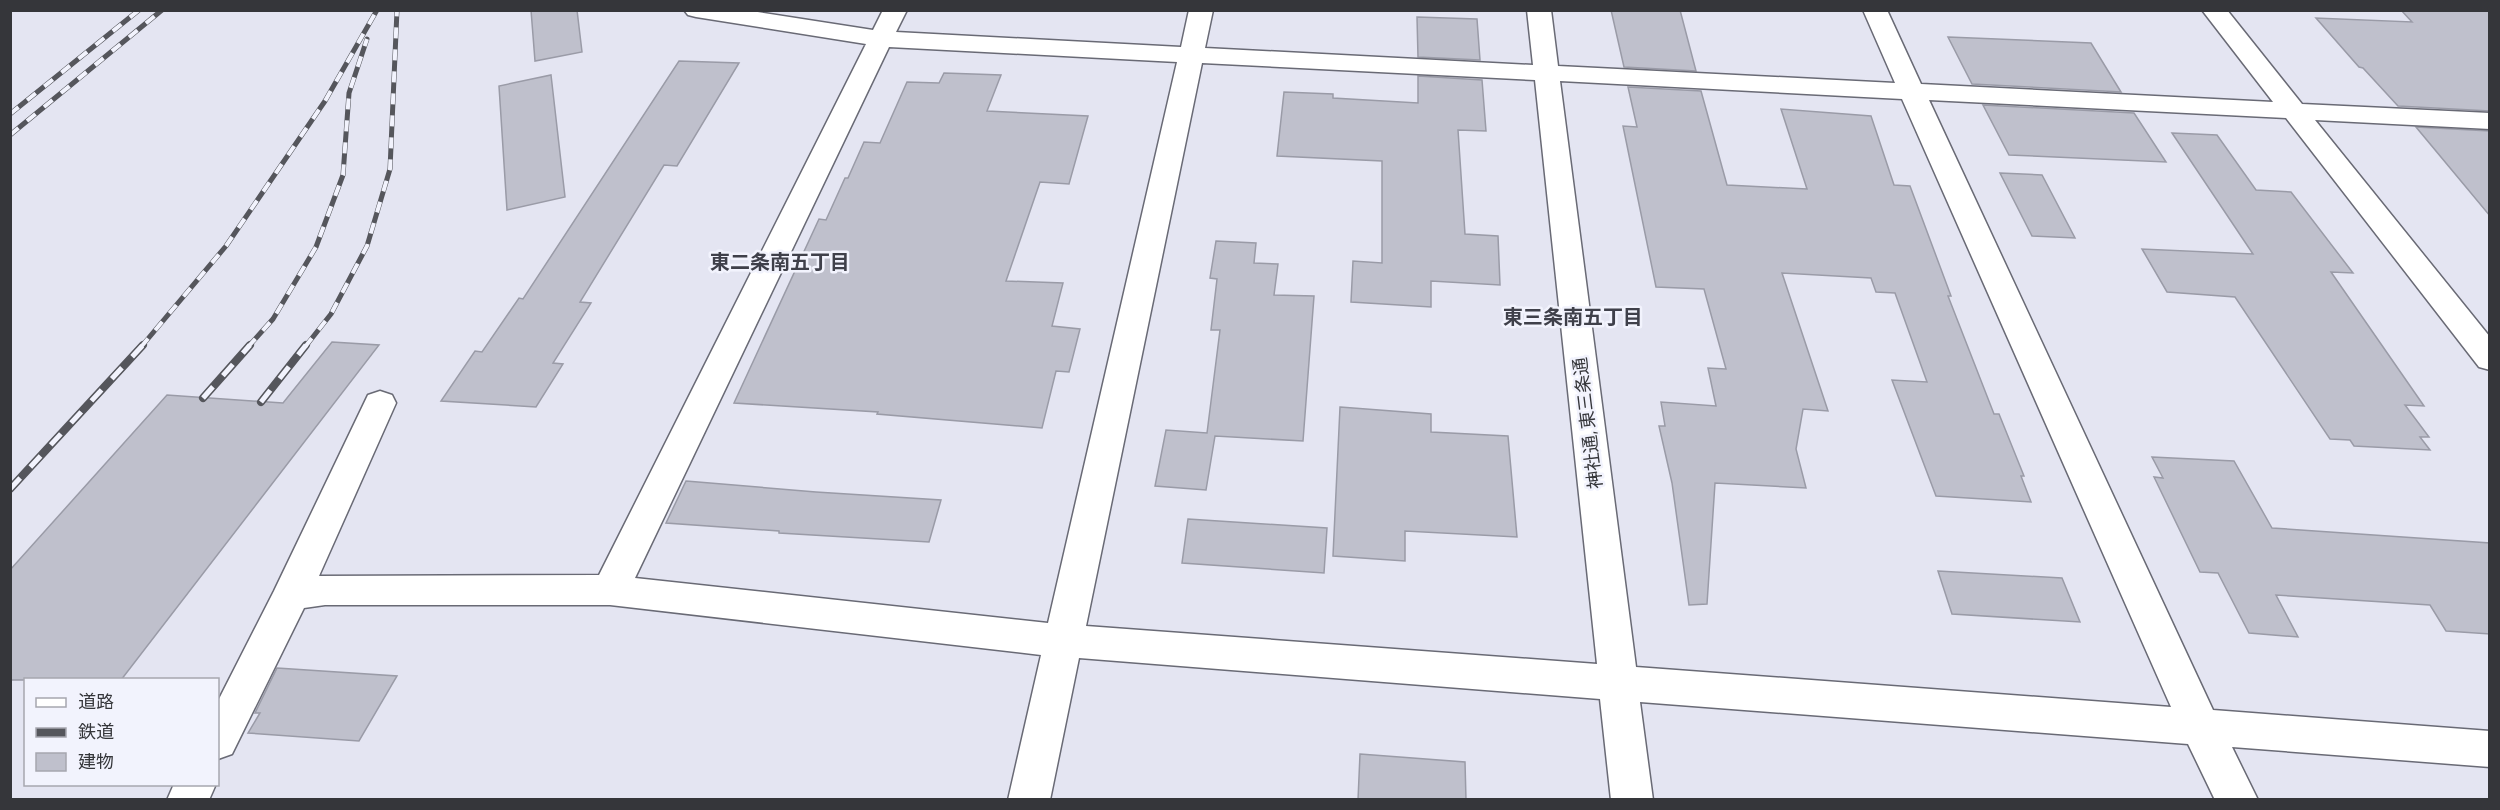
<svg xmlns="http://www.w3.org/2000/svg" width="2500" height="810" viewBox="0 0 2500 810" font-family="'Sofia Sans Condensed','Noto Sans JP',sans-serif">
<style>
.building{fill:#bfc0cc;stroke:#9a9ba7;stroke-width:1.5}
.lines{fill:none;stroke-linecap:round;stroke-linejoin:round}
.minor-casing{stroke:#696a75;stroke-width:3}
.minor{fill:#fff;fill-rule:evenodd}
.rail-far1-casing{stroke:#55565c;stroke-width:5}
.rail-casing{stroke:#55565c;stroke-width:8}
.rail-far1{stroke:#f2f3fd;stroke-width:4;stroke-dasharray:11;stroke-linecap:butt}
.rail{stroke:#f2f3fd;stroke-width:5;stroke-dasharray:15;stroke-linecap:butt}
.labels{text-anchor:middle;stroke-width:5;stroke-linejoin:round;paint-order:stroke}
.street-label{font-size:18px;fill:#35363a;stroke:#f2f3fd}
.neighbourhood-label{font-size:20px;font-weight:bold;fill:#3f404a;stroke:#f2f3fd}
</style>
<rect width="100%" height="100%" fill="#e4e5f2"/>
<g class="building">
<path d="M531,10H577L582,52L535,61Z"/>
<path d="M1611,10H1680L1696,71L1624,67Z"/>
<path d="M2401,10H2490V111L2398,106L2363,68L2359,67L2316,18L2412,22Z"/>
<path d="M1417,17L1477,19L1480,60L1418,57Z"/>
<path d="M1948,37L2091,43L2121,92L1972,84Z"/>
<path d="M679,61L739,63L677,166L664,165L580,302L591,303L553,363L563,364L536,407L441,401L475,351L482,352L519,298L523,299Z"/>
<path d="M944,73L1001,75L987,111L1088,116L1069,184L1040,182L1006,281L1063,283L1052,326L1080,329L1069,372L1056,371L1042,428L877,414L878,412L734,403L819,219L826,220L845,178H848L864,142L880,143L907,82L939,83Z"/>
<path d="M551,75L565,197L507,210L499,86Z"/>
<path d="M1418,76L1482,80L1486,131L1458,130L1465,234L1498,236L1500,285L1431,281V307L1351,302L1353,261L1382,263V161L1277,156L1284,92L1333,94V98L1418,103Z"/>
<path d="M1628,87L1701,91L1727,185L1807,189L1781,109L1871,116L1894,185L1910,186L1951,296H1948L1994,414H1999L2024,476H2021L2031,502L1936,496L1892,380L1927,382L1895,293L1876,292L1871,278L1782,273L1828,411L1803,409L1796,449L1806,488L1715,483L1707,604L1689,605L1672,483L1659,426H1665L1661,402L1716,406L1708,368L1726,369L1704,289L1656,287L1623,126L1637,127Z"/>
<path d="M1983,105L2134,113L2166,162L2009,155Z"/>
<path d="M2416,127L2490,131V216Z"/>
<path d="M2172,133L2217,135L2256,190L2291,192L2353,273L2331,272L2424,406L2405,405L2429,437H2420L2430,450L2354,446L2350,440L2330,439L2235,297L2167,292L2142,249L2253,254Z"/>
<path d="M2000,173L2042,175L2075,238L2032,236Z"/>
<path d="M1216,241L1256,243L1254,263L1278,264L1274,295L1314,296L1303,441L1215,436L1206,490L1155,486L1166,430L1207,433L1220,330H1211L1217,279L1210,278Z"/>
<path d="M332,342L379,345L121,680H10V570L167,395L283,403Z"/>
<path d="M1340,407L1431,414V432L1508,436L1517,537L1405,531V561L1333,556Z"/>
<path d="M2152,457L2234,461L2272,528L2490,543V634L2446,631L2430,605L2276,595L2298,637L2249,633L2218,573L2200,572L2154,477L2163,478Z"/>
<path d="M686,481L816,492L941,500L929,542L779,533V531L666,523Z"/>
<path d="M1188,519L1327,528L1324,573L1182,563Z"/>
<path d="M1938,571L2062,578L2080,622L1952,614Z"/>
<path d="M277,668L397,676L359,741L248,733L260,713H255Z"/>
<path d="M1360,754L1465,762L1466,800H1358Z"/>
</g>
<g class="lines">
<g class="minor-casing">
<g id="minor">
<path d="M684,10H745L873,30L883,10H907L896,32L1181,47L1189,10H1213L1205,48L1533,65L1527,10H1551L1558,66L1895,83L1863,10H1887L1921,84L2273,102L2202,10H2227L2302,104L2490,113V129L2315,120L2490,337V370L2479,367L2286,118L1929,100L2213,710L2490,731V767L2232,747L2258,800H2215L2188,744L1640,702L1653,800H1611L1600,699L1079,658L1050,800H1008L1041,655L610,605H325L304,608L232,754L218,759V701L274,591L368,395L380,391L392,395L396,403L319,576L599,575L866,44L696,17L688,15ZM889,47L1177,62L1048,623L635,578ZM1202,63L1535,80L1597,664L1086,626ZM1560,81L1902,99L2171,707L1636,667Z"/>
<path d="M174,784H216L209,800H167Z"/>
</g>
</g>
<use href="#minor" class="minor"/>
<g class="rail-far1-casing">
<g id="rail-far1">
<path d="M10,114L139,10"/>
<path d="M10,135L162,10"/>
<path d="M141,347L226,246L325,101L377,10"/>
<path d="M248,347L273,319L316,247L343,175L349,93L367,39"/>
<path d="M305,347L331,314L367,246L390,169L397,10"/>
</g>
</g>
<g class="rail-casing">
<g id="rail">
<path d="M203,398L250,345"/>
<path d="M261,402L306,345"/>
<path d="M10,489L143,345"/>
</g>
</g>
<use href="#rail-far1" class="rail-far1"/>
<use href="#rail" class="rail"/>
</g>
<g class="labels">
<g class="street-label">
<text transform="translate(1588 423) rotate(-97)" y="6">神社通, 東三条通</text>
</g>
<g class="neighbourhood-label">
<text x="780" y="269">東二条南五丁目</text>
<text x="1573" y="324">東三条南五丁目</text>
</g>
</g>
<rect width="2500" height="810" fill="none" stroke="#35363a" stroke-width="24"/>
<rect x="24" y="678" width="195" height="108" fill="#f2f3fd" stroke="#a6a7af" stroke-width="1.5"/>
<rect x="36" y="698" width="30" height="9" fill="#ffffff" stroke="#a6a7af" stroke-width="1.5"/>
<text x="78" y="708" font-size="18" fill="#35363a">道路</text>
<rect x="36" y="728" width="30" height="9" fill="#55565c" stroke="#a6a7af" stroke-width="1.5"/>
<text x="78" y="738" font-size="18" fill="#35363a">鉄道</text>
<rect x="36" y="753" width="30" height="18" fill="#bfc0cc" stroke="#a6a7af" stroke-width="1.5"/>
<text x="78" y="768" font-size="18" fill="#35363a">建物</text>
</svg>
